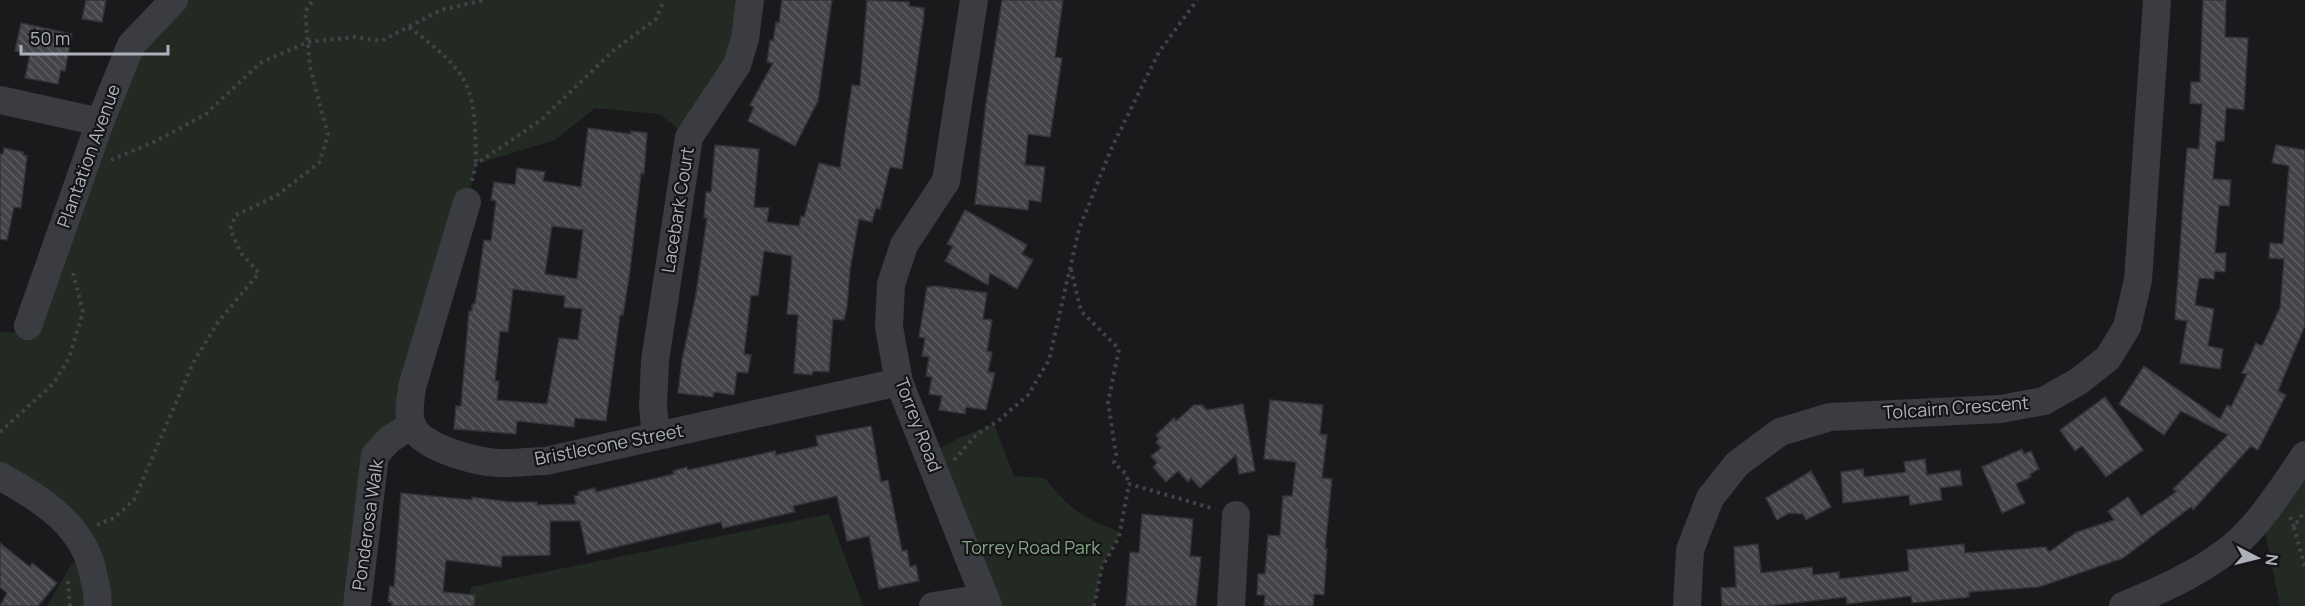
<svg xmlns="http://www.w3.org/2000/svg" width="2305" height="606" viewBox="0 0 2305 606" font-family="Manrope,sans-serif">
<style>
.green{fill:#222a23}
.building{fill:url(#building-back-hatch);stroke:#343438;stroke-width:1.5;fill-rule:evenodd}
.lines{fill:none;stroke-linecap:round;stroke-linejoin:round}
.path{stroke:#414348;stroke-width:4;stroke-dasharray:3 4.5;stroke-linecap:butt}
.minor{stroke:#3b3c41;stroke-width:28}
.labels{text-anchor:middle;stroke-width:4.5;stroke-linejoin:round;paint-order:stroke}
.street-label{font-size:18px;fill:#adb1bb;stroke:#151517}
.park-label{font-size:18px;fill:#85a587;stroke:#151517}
</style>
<defs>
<pattern id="building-back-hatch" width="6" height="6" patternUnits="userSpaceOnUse" patternTransform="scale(1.5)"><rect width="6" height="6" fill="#444549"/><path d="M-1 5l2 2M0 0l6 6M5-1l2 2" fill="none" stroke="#5c5d61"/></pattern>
</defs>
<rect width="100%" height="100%" fill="#1a1a1c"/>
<g class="green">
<path d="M174,0H750L745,39L689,137L659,114L595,108L555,140L476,164L467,202L390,439L357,606H47L72,563L91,564L0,476V332L17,333L100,122Z"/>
<path d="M994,424L1014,476L1045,478C1071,511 1082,517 1120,532L1102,567L1094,606H993L931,453L961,437Z"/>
<path d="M2305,474V606H2280L2264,527Z"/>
<path d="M829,514L863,606H469L471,587Z"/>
</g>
<g class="building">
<path d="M86,0H106L102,22L82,19Z"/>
<path d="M782,0H832L818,101L795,146L748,121L754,107L750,105L773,63L767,62L770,40L773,41L776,22L779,23Z"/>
<path d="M867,0L909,2V6L924,8V16L902,169L890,167L880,209L876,208L872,222L859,219L850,270L847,307L844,320L833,319L829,372L813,371L812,375L794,373L798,315L787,314L792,256L764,251L758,296L751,295L744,354L751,355L748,373L737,372L734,395L714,392L713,397L678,393L682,360L696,294L707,218H704L706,192H711L715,145L759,149L754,207L769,208L767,222L799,226L801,216L804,217L819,163L840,168L852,85L860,86Z"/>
<path d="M1002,0H1063L1055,57L1062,58L1050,137L1028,134L1025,165L1045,167L1041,202L1029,200L1028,210L975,204L986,103Z"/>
<path d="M2203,0H2226L2225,37L2248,38L2244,110L2226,108L2224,141H2216L2213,179L2231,180L2229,206L2219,205L2215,253H2226L2225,272L2215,271L2214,279L2199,278L2195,305L2214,309L2208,346L2223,349L2220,369L2180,363L2187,321L2175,319L2187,148L2199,149L2202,104L2190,103L2191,82H2200Z"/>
<path d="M21,23L72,34L65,71L61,70L58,84L25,78L30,54L15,51Z"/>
<path d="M588,128L631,134V131L647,133L644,174L641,173L630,271L623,315H620L606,421L575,418L574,427L517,421L516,434L454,429L456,406H461L469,311H472V304H475L484,240L491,241L496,201L491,200L494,182L515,185L517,168L545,172L543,181L581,187ZM552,226L583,230L577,279L545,274ZM513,289L565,296L564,307L582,309L578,340L559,338L547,404L497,400L499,381H495L500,331L508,332Z"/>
<path d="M2276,145L2305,150V325L2278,391L2286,395L2258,450L2251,446L2193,510L2191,507L2123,558L2039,587L1969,592V597L1912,603L1911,596L1847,604L1846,597L1766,606H1722L1721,588L1736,587L1734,547L1758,544L1761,573L1812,567L1813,575L1839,572V579L1909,571L1907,550L1964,544L1965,553L2046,547L2049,552L2077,532L2114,520L2108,511L2128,497L2141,516L2176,492L2173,489L2228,435L2181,411L2164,435L2119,404L2144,366L2220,419L2227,405L2231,407L2247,374L2242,373L2256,343L2262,346L2280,308L2284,259L2269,258L2270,243L2283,244L2289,166L2272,163Z"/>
<path d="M4,148L23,152V155L27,156L21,208L14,207L7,240L0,239V154H3Z"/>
<path d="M965,210L1027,245L1022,254L1033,260L1017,289L990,273L988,285L945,261L953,246L947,244Z"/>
<path d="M935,286L987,293L983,319L992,320L987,351L992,352L988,372L995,373L986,410L966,407L965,414L939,410L942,396L929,394L932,377L926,376L929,357L922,356L925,338L919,337L927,287Z"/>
<path d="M2105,397L2143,450L2106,477L2082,446L2075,451L2060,430Z"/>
<path d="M1270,400L1323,405L1320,434L1327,435L1322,478L1332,479L1325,549H1327L1324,595L1314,594L1313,606H1264L1265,595H1257L1258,574H1265L1268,535L1280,536L1283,496H1292L1296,462L1264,459Z"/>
<path d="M1243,404L1255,471L1239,474L1236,455L1200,488L1191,478L1188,482L1178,471L1166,482L1153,467L1157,463L1151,456L1161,448L1156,442L1159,439L1156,435L1174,418L1176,421L1194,405H1202L1207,410Z"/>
<path d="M871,426L881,482L888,480L902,551L907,550L910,567L916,565L919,581L879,589L869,536L847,541L837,496L793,506L795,512L723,528L721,522L587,554L580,521H550V555L502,556L501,567L446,560L443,592L475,595L474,606H392V602H388L390,586L394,587L401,493L472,500V497L510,502H537V505L576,504L574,496L579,495L578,492L595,488L596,492L674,474L673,471L687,467L688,470L775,451L776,455L818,446L816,436Z"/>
<path d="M2022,449L2024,454L2031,451L2039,469L2030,474L2031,477L2016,484L2025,503L2002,513L1982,467Z"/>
<path d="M1925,459L1927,475L1960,470L1962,485L1940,488L1942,500L1910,505L1909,495L1843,503L1841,472L1863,469L1864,477L1906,472L1904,462Z"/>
<path d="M1811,471L1831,507L1806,520L1803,514L1789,513L1777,520L1766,498Z"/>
<path d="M1142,514L1193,519L1190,556L1201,557L1196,606H1126L1130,552L1139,553Z"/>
<path d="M0,543L30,567L32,563L57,583L38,606H0L7,593L0,587Z"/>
</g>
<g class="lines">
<g class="path">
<path d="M409,27C472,75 475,85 476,164"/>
<path d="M111,160L156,141L206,114L260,63L308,42L355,37L381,41L441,10L485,0"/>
<path d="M472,181L476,164L541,120L613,51L656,19L664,0"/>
<path d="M1071,269L1081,311L1119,349L1108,402L1116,455L1114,463L1126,474L1129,484"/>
<path d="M0,432L54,383L69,358L83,312L73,273"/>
<path d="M954,460L977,434L998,421L1028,395L1049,360L1079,229L1112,147L1159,52L1197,0"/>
<path d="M2290,517L2294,527L2305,510"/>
<path d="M97,525L114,518L134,500L193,363L218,322L259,273L241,253L230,229L236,215L276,196L319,163L328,135L310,67L305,12L313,0"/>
<path d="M2294,527L2305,567"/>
<path d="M68,581L70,606"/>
<path d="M1094,606L1102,567L1119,537L1129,484L1215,509"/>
</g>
<g class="minor">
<path d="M974,0L946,181L904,245L891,284L889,327L899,382L988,606"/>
<path d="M0,100L100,122"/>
<path d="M467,202L412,387C411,399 407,413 412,425C420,448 477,462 499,463C515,464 531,461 546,461L899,382"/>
<path d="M28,326L100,122L131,45L174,0"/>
<path d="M656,436L653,406L655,361L689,137L737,65L745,39L750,0"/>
<path d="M0,476C42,500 86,526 94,578C96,587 99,597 97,606"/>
<path d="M357,606L375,455L390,439L412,425"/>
<path d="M933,606L985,598"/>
<path d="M1231,606L1236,515"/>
<path d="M1687,606L1690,550L1710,498L1737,464L1780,432L1830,417L2001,409L2044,401L2079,381L2108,358L2127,327L2138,280L2157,0"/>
<path d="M2123,606C2163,589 2207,570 2240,540C2265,516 2285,484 2305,455"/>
</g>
</g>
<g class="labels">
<g class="street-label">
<text transform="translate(89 156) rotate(-70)" y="6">Plantation Avenue</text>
<text transform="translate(678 210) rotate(-81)" y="6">Lacebark Court</text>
<text transform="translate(1956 408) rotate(-4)" y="6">Tolcairn Crescent</text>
<text transform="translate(918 425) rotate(69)" y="6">Torrey Road</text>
<text transform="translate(609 445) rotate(-11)" y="6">Bristlecone Street</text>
<text transform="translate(368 525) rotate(-82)" y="6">Ponderosa Walk</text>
</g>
<g class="park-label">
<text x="1031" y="554">Torrey Road Park</text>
</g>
</g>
<g transform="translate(2257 558) rotate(97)" stroke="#151517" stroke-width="4.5" paint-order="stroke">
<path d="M0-4.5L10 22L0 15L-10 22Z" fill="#adb1bb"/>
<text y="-9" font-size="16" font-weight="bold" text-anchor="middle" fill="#adb1bb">N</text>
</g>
<path d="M21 45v9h147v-9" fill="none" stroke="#adb1bb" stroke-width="3"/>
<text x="30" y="45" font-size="18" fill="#adb1bb" stroke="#151517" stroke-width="4.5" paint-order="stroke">50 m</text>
</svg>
